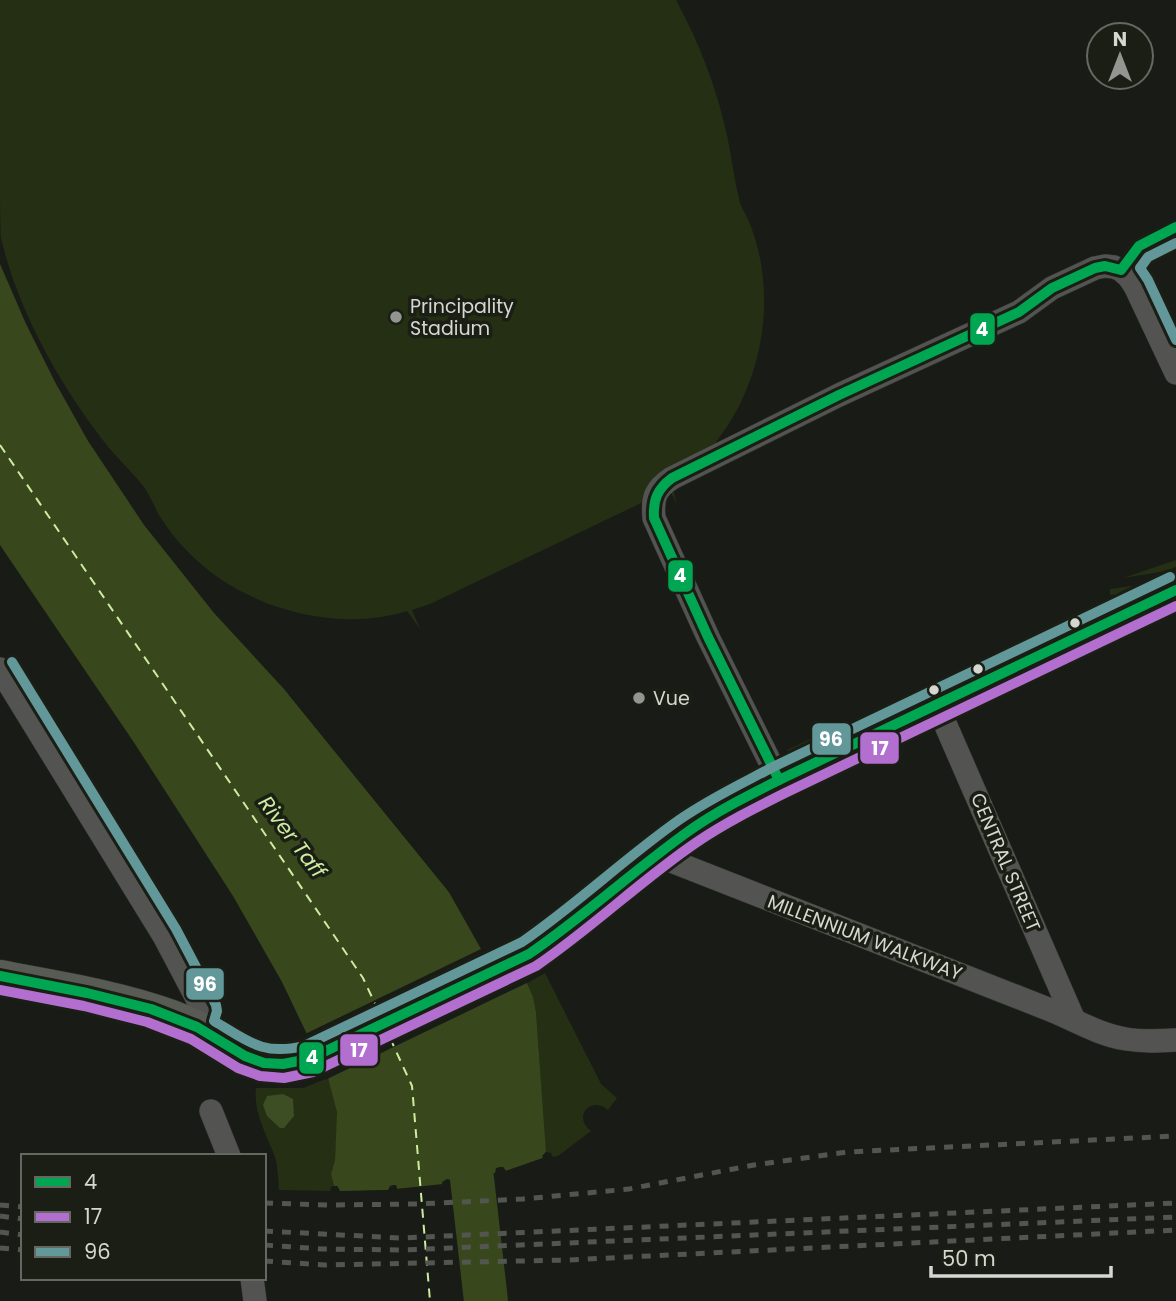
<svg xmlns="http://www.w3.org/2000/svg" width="1176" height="1301" viewBox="0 0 1176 1301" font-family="Poppins,sans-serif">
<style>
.green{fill:#242f13}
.forest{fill:#3d4d24}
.water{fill:#38481c}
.pier{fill:#191c16}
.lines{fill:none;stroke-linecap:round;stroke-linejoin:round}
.river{stroke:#38481c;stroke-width:44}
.ferry{stroke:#cdeca0;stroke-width:2;stroke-dasharray:9 7;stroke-linecap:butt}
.street-casing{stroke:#363833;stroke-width:24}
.secondary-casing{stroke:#363833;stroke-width:33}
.street{stroke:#535451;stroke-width:23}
.secondary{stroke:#585b53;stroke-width:32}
.rail{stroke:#535551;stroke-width:5;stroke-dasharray:9 9;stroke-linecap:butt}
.bus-1-casing{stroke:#1a1e14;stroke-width:16}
.bus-2-casing{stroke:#1a1e14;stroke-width:16}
.bus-3-casing{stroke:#1a1e14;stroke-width:16}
.bus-1{stroke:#00a651;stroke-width:10}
.bus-2{stroke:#b36fd0;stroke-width:10}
.bus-3{stroke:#63989b;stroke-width:10}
.poi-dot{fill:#939690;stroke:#1a1e14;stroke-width:2.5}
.bus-dot{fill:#d5d8d1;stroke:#1a1e14;stroke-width:2.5}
.labels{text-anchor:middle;stroke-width:7;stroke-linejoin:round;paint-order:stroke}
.poi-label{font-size:19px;fill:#d5d8d1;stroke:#1a1e14;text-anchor:start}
.street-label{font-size:19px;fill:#d5d8d1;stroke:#1a1e14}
.water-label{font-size:21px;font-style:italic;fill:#cdeca0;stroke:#1a1e14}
.line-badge{stroke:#1a1e14;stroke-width:2.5}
.badge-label{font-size:19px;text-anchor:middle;font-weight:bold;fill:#fff}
</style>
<rect width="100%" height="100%" fill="#191c16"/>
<g class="green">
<path d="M0,0H676C700,44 718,91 728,140C732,159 734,179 739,198C740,205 744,211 747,217C753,230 757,244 760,258C773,324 755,397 711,448C699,462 685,473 672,485L677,505L669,488L635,506L430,604L412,610L420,629L407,611C334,634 241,607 188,552C177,541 167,528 159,515C154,506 150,495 144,487C133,473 120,461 109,448C62,389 18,312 1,238C0,221 0,188 0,169C0,113 0,56 0,0Z"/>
<path d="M1176,560V567L1166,571L1123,578Z"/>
<path d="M1160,582L1134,594L1110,595V589Z"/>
<path d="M823,733L826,734L829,739L803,752L791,754L787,750Z"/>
<path d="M749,771V776L741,784L694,810C711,794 729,781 749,771Z"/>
<path d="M545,973L596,1074L601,1084L617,1098L608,1110C591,1095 572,1117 591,1131L558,1156L553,1157L551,1153L546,1152L545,1144L536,1012L527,983Z"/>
<path d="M328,1078L338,1112L335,1160L331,1174L334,1186L331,1187L330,1191L279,1190C278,1179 278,1167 275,1157C267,1135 253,1113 256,1088H303Z"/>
</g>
<path class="forest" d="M283,1094L293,1099L294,1116L284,1128H280L267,1116L263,1105L267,1096Z"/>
<path class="water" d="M0,264L26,324L55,382L88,441L144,525L214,613L284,689L449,892L481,948L484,947L527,983L533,997L536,1012L546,1152L544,1154L543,1158L506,1171L503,1167L496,1173L452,1183L451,1180L443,1184L397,1189L396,1185L389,1190L340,1191L337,1186H334L331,1174L335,1160L337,1112L328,1078L282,982L233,896L135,744L0,545Z"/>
<g class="pier">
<path d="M289,695L294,696L452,890L483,944H487L531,981L325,1080L305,1034L481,949L449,892Z"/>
<path d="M546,1152L550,1153L544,1162L507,1174L501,1171L497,1177L464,1184L451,1186L447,1182L443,1188L397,1193L393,1188L389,1193L340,1195L331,1187L337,1186L340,1191H361L388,1190L390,1186L393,1185H396L397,1189L442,1185V1182L447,1179L451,1180L452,1183L495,1173L496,1168L500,1167H503L506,1171L543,1158L542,1156Z"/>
</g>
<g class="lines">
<path class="river" d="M458,1120L463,1134L471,1170L486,1301"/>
<g class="ferry">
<path d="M0,445L363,978L378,1010"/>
<path d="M390,1038L412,1086L430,1301"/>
</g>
<g class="street-casing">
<g id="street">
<path d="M0,669L164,936L203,1010L198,1027"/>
<path d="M937,705L1074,1020"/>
<path d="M779,780L708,637L654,518C652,498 655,489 672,478L839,395L1019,312L1052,288L1095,268L1105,266L1114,267L1121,270L1129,277L1135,286L1176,373"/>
<path d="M656,855L1053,1011C1077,1021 1100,1035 1126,1039C1143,1042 1159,1041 1176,1040"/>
<path d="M211,1111L229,1156"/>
<path d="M252,1278L255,1301"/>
</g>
</g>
<g class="secondary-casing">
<path id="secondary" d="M0,976C57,987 117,996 172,1016C185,1021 199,1027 211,1034C226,1043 240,1056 257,1061C275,1067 291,1065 309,1059L529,954L558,934L601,898L688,831L725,808L779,780L1176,590"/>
</g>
<use href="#street" class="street"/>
<use href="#secondary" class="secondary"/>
<g class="rail">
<path d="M264,1203L328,1205L418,1204L523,1199L629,1189L754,1165L847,1152L1176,1136"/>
<path d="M0,1205L23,1207"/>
<path d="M0,1216L23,1219"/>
<path d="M264,1231L401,1238L1176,1203"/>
<path d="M0,1232L23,1235"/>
<path d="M264,1245L322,1249L403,1250L1176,1217"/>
<path d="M0,1248L23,1250"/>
<path d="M264,1261L325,1265L568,1260L1176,1230"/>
</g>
<g class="bus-1-casing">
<g id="bus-1">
<path d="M779,780L708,637L654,518C653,500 657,489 672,478L839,395L1019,312L1052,288L1095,268L1105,266L1121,270L1139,246L1176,227"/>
<path d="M0,976L87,993L151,1009L197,1027L245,1056L264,1063L283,1064L309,1059L529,954C583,917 632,872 686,833C715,812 747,796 779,780L1176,590"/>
</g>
</g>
<g class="bus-2-casing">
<path id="bus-2" d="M0,990L84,1006L147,1022L191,1039L238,1068L260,1076L284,1078L313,1072L536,966C592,928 641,880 697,842C725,823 755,808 785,793L1176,606"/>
</g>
<g class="bus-3-casing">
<g id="bus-3">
<path d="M1176,243L1148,257L1140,268L1148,280L1176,340"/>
<path d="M12,662L176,929L216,1005L217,1011L214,1021C248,1041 262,1056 304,1046L522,942C577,904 625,858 679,820C709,799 741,784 773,767L1170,577"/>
</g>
</g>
<use href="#bus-1" class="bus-1"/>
<use href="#bus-2" class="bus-2"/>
<use href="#bus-3" class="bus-3"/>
</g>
<g class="poi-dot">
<circle cx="396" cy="317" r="7"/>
<circle cx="639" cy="698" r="7"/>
</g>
<g class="bus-dot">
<circle cx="1075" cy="623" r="6"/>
<circle cx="978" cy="669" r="6"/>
<circle cx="934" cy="690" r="6"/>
</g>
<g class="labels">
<g class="poi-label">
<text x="410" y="313">Principality<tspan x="410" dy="22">Stadium</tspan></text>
<text x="653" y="705">Vue</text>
</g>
<g class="street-label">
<text transform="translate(1006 862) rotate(67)" y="7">CENTRAL STREET</text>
<text transform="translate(865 937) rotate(21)" y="7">MILLENNIUM WALKWAY</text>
</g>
<g class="water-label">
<text transform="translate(292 837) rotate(53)" y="7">River Taff</text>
</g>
</g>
<g class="line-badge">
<rect x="969" y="312" width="27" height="34" rx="7" fill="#00a651"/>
<rect x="667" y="559" width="27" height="34" rx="7" fill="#00a651"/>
<rect x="811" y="722" width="41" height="34" rx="7" fill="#63989b"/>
<rect x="859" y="731" width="41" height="34" rx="7" fill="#b36fd0"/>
<rect x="185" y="967" width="40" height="34" rx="7" fill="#63989b"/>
<rect x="339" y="1033" width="40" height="34" rx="7" fill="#b36fd0"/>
<rect x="298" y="1041" width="27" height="34" rx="7" fill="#00a651"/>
</g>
<g class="badge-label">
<text x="982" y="336">4</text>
<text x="680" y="582">4</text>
<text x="831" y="746">96</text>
<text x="880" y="755">17</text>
<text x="205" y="991">96</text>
<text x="359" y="1057">17</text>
<text x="312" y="1064">4</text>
</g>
<rect x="21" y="1154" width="245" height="126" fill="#1a1e14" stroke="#656860" stroke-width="2"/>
<rect x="35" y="1177" width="35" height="10" fill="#00a651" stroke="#656860" stroke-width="2"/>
<text x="84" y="1189" font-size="21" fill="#d5d8d1">4</text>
<rect x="35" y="1212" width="35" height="10" fill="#b36fd0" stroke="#656860" stroke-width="2"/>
<text x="84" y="1224" font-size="21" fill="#d5d8d1">17</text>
<rect x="35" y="1247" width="35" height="10" fill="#63989b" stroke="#656860" stroke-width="2"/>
<text x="84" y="1259" font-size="21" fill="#d5d8d1">96</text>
<g transform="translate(1120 56)"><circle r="33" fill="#1a1e14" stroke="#656860" stroke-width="2"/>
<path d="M0-5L12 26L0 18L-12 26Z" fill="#939690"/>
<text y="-10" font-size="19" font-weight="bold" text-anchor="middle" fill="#d5d8d1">N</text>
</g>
<path d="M931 1266v10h180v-10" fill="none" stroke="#d5d8d1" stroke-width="3.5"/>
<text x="942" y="1266" font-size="21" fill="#d5d8d1" stroke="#1a1e14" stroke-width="5" paint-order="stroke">50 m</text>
</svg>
